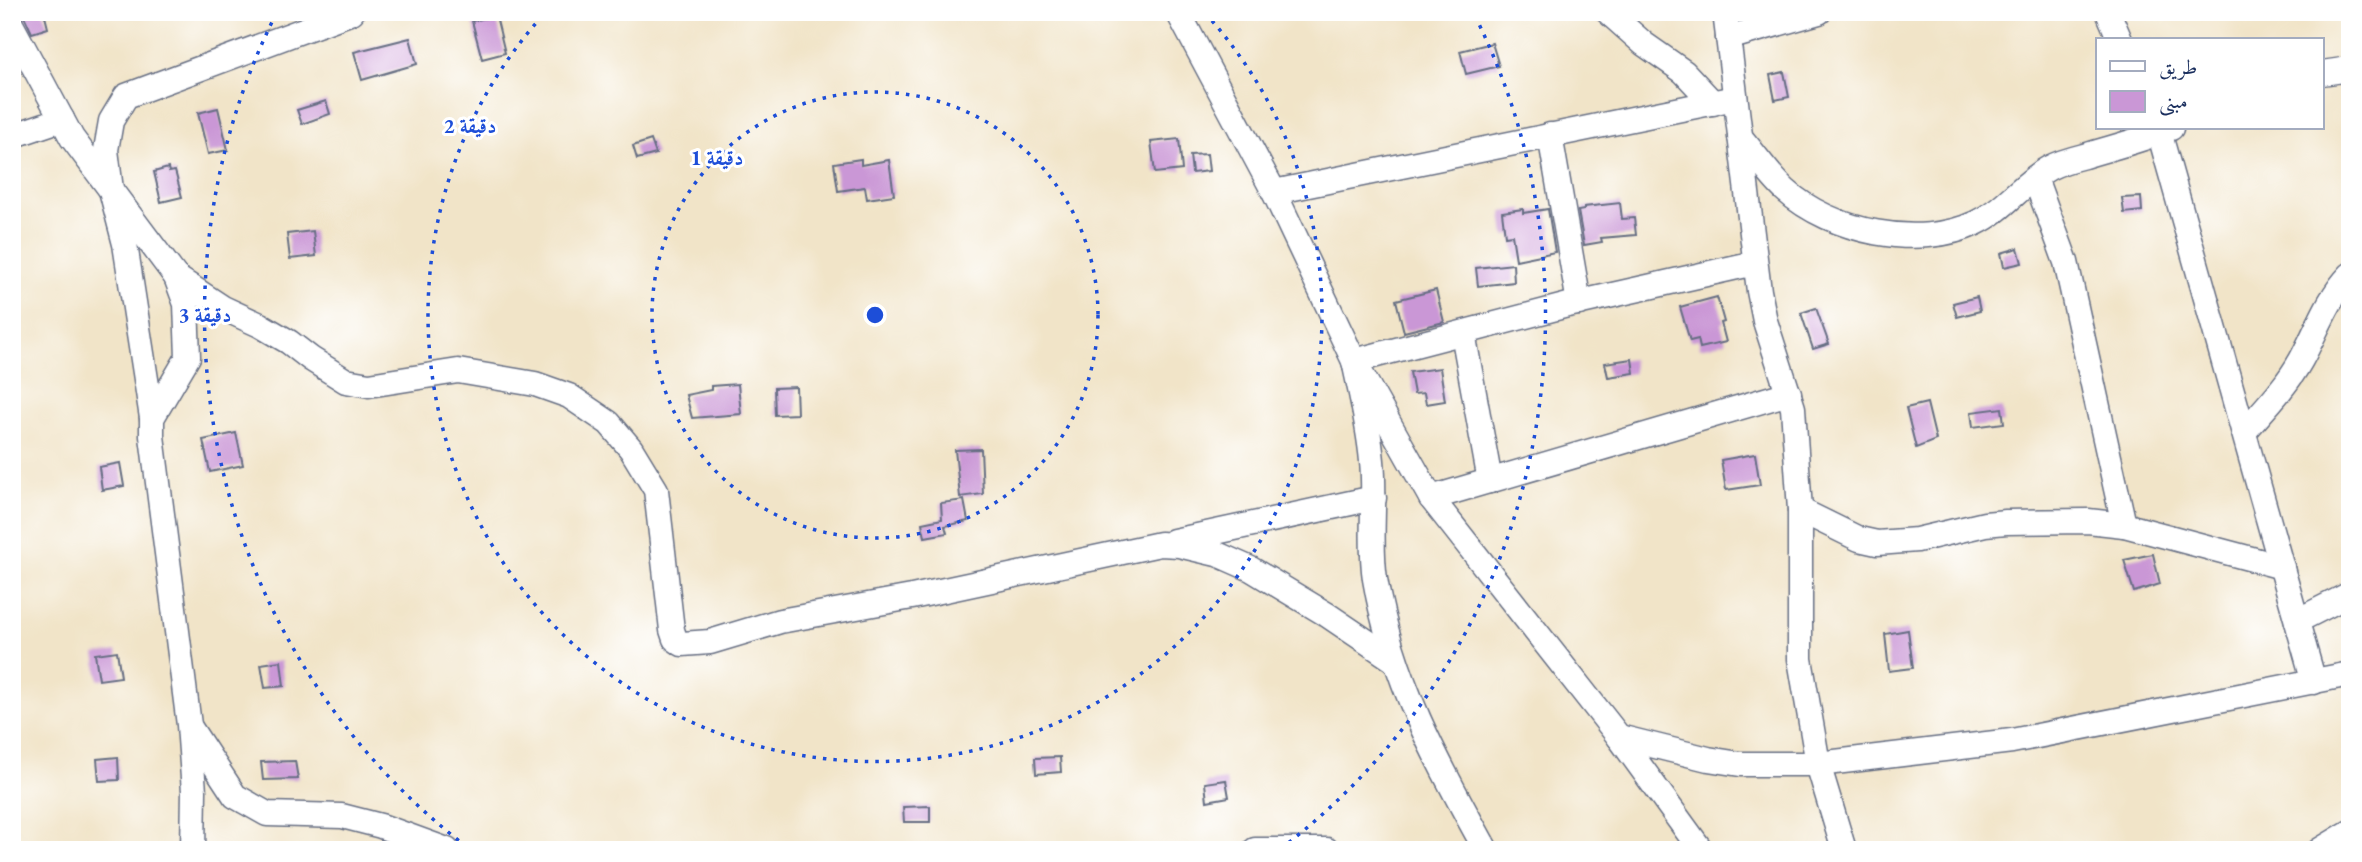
<svg xmlns="http://www.w3.org/2000/svg" width="2362" height="862" viewBox="0 0 2362 862" font-family="'EB Garamond',Amiri,serif">
<style>
.building{fill:#ca97d6}
.lines{fill:none;stroke-linecap:round;stroke-linejoin:round}
.minor-casing{stroke:#666e83;stroke-width:27}
.minor{stroke:#fff;stroke-width:24}
.ring{fill:none;stroke:#1d4ed8;stroke-width:3.5;stroke-dasharray:3.5 7}
.centre{fill:#1d4ed8;stroke:#fff;stroke-width:3.5}
.ring-label{font-size:21px;text-anchor:middle;font-weight:bold;fill:#1d4ed8;stroke:#fff;stroke-width:6;stroke-linejoin:round;paint-order:stroke}
</style>
<rect width="100%" height="100%" fill="#fff"/>
<filter id="ink" filterUnits="userSpaceOnUse"><feTurbulence type="fractalNoise" baseFrequency=".0143" numOctaves="2"/><feDisplacementMap in="SourceGraphic" scale="14" xChannelSelector="R" yChannelSelector="G"/><feConvolveMatrix kernelMatrix="1 2 1 2 8 2 1 2 1" color-interpolation-filters="sRGB"/></filter>
<filter id="wash" filterUnits="userSpaceOnUse"><feTurbulence type="fractalNoise" baseFrequency=".00686" numOctaves="4" result="noise"/><feDisplacementMap in="SourceGraphic" scale="28" xChannelSelector="R" yChannelSelector="G"/><feGaussianBlur stdDeviation="1.57" result="paint"/><feColorMatrix in="noise" values="0 0 0 0 0 0 0 0 0 0 0 0 0 0 0 0 0 1.4 0 .05"/><feComposite in="paint" operator="in"/></filter>
<g filter="url(#wash)">
<rect width="100%" height="100%" fill="#f1e4c8"/>
<g id="blocks">
<g class="building">
<path d="M16,12H44L48,28L32,33L25,18Z"/>
<path d="M496,16L505,53L482,59L472,21Z"/>
<path d="M410,38L417,64L362,80L354,52Z"/>
<path d="M1492,43L1499,66L1466,74L1460,51Z"/>
<path d="M1784,72L1789,97L1775,100L1770,75Z"/>
<path d="M326,101L330,114L302,124L297,110Z"/>
<path d="M218,108L228,150L208,154L198,113Z"/>
<path d="M1179,139L1182,170L1155,173L1151,142Z"/>
<path d="M651,140L656,154L637,159L633,146Z"/>
<path d="M1207,154L1209,171L1192,173L1190,155Z"/>
<path d="M861,159V165L889,160L894,195L867,199L865,187L838,191L834,163Z"/>
<path d="M168,168L169,172L175,171L182,197L161,202L154,172Z"/>
<path d="M2141,197L2142,211L2124,213L2122,198Z"/>
<path d="M1620,203L1622,219L1634,218L1636,235L1601,238L1602,242L1584,245L1578,211L1584,210V207Z"/>
<path d="M1523,209V213L1548,209L1555,252L1516,260L1512,235L1505,236L1502,212Z"/>
<path d="M313,231L316,256L290,259L287,234Z"/>
<path d="M2018,248L2022,263L2004,267L2001,253Z"/>
<path d="M1513,264L1514,282L1478,286L1476,268Z"/>
<path d="M1436,290L1444,322L1404,332L1396,300Z"/>
<path d="M1717,297L1724,322L1721,323L1726,342L1700,348L1698,339L1690,341L1680,307Z"/>
<path d="M1977,297L1980,311L1957,317L1953,303Z"/>
<path d="M1816,308L1829,344L1813,349L1801,313Z"/>
<path d="M1632,359L1634,373L1608,377L1605,363Z"/>
<path d="M1440,368L1445,401L1426,404L1424,393L1414,394L1410,372Z"/>
<path d="M738,384L741,414L692,418L686,395L711,390V386Z"/>
<path d="M796,387L797,414L775,415L774,388Z"/>
<path d="M1927,403L1936,440L1916,448L1906,408Z"/>
<path d="M2002,408L2004,423L1973,427L1971,412Z"/>
<path d="M236,433L243,465L210,472L203,440Z"/>
<path d="M981,449L983,494L960,497L955,450Z"/>
<path d="M1755,454L1760,485L1726,490L1721,460Z"/>
<path d="M120,463L124,486L102,490L99,467Z"/>
<path d="M964,500L968,521L945,526L947,533L925,537L922,523L942,519L941,503Z"/>
<path d="M2153,554L2160,584L2134,592L2124,560Z"/>
<path d="M1908,630L1913,668L1889,671L1885,634Z"/>
<path d="M117,651L121,677L99,680L95,654Z"/>
<path d="M281,661L284,686L265,688L261,664Z"/>
<path d="M118,757L119,780L99,781L97,759Z"/>
<path d="M1060,757L1061,772L1036,774L1035,758Z"/>
<path d="M295,761L298,779L263,780L261,762Z"/>
<path d="M1226,780L1229,797L1207,801L1205,783Z"/>
<path d="M930,806V822H904L903,807Z"/>
</g>
</g>
</g>
<g filter="url(#ink)">
<use href="#blocks" fill-opacity="0" stroke="#666e83" stroke-width="2"/>
<g class="lines">
<g class="minor-casing">
<g id="minor">
<path d="M1178,12L1274,192L1354,361L1431,498L1619,737L1701,850"/>
<path d="M1608,12L1644,44L1684,72L1713,103"/>
<path d="M1725,12L1759,291L1765,321L1793,408L1800,510V659L1818,764L1844,850"/>
<path d="M2108,12L2120,40"/>
<path d="M12,26L72,138L176,277L186,304L188,357L152,418V436L189,725L194,791L193,850"/>
<path d="M1728,38L1819,12"/>
<path d="M2322,73L2350,69"/>
<path d="M2158,128L2314,682"/>
<path d="M1550,135L1579,303"/>
<path d="M12,136L62,119"/>
<path d="M1740,137C1755,154 1769,175 1785,190C1831,232 1919,250 1976,223C2004,210 2022,183 2049,168C2060,162 2072,159 2084,156C2113,147 2143,140 2171,128"/>
<path d="M2035,178L2066,262L2124,525"/>
<path d="M1274,192L1735,98"/>
<path d="M176,277L223,308L260,325L289,342L311,359L346,381L369,385L458,371L535,384L569,396L609,423L631,449L656,490L672,630L675,639L682,644L710,642L780,621L912,597L1160,544L1179,545L1217,554L1251,569L1326,614L1394,660"/>
<path d="M1463,333L1490,481"/>
<path d="M152,418L125,244L111,190L106,150L111,121L126,96L352,12"/>
<path d="M2244,432C2264,409 2286,387 2301,360C2317,331 2327,299 2350,275"/>
<path d="M1431,498L1789,393"/>
<path d="M1800,510L1859,539L1877,543L1917,540L1985,524L2006,522L2088,521L2124,525L2282,567"/>
<path d="M1174,541L1374,498"/>
<path d="M2297,621L2350,594"/>
<path d="M191,729L235,796L267,814L342,816L381,826L447,850"/>
<path d="M1619,737L1708,759L1740,764H1818L2012,741L2350,674"/>
<path d="M1255,850H1327"/>
<path d="M1486,850C1437,762 1392,679 1375,579C1369,541 1376,500 1372,461C1369,427 1361,394 1354,361L1568,305L1755,263"/>
<path d="M2320,850L2350,832"/>
</g>
</g>
<use href="#minor" class="minor"/>
</g>
</g>
<g class="ring">
<circle cx="875" cy="315" r="223"/>
<path d="M1205 13A447 447 0 1 1 545 13"/>
<path d="M467 847A670 670 0 0 1 275 16M1475 16A670 670 0 0 1 1283 847"/>
</g>
<circle cx="875" cy="315" r="10" class="centre"/>
<g class="ring-label">
<text x="470" y="133">2 دقيقة</text>
<text x="717" y="165">1 دقيقة</text>
<text x="205" y="322">3 دقيقة</text>
</g>
<rect width="2362" height="862" fill="none" stroke="#fff" stroke-width="42"/>
<rect x="2096" y="38" width="228" height="91" fill="#ffffff" stroke="#a4acbf" stroke-width="2"/>
<rect x="2110" y="61" width="35" height="10" fill="#ffffff" stroke="#a4acbf" stroke-width="2"/>
<text x="2159" y="74" font-size="21" fill="#1b2f5e">طريق</text>
<rect x="2110" y="91" width="35" height="21" fill="#ca97d6" stroke="#a4acbf" stroke-width="2"/>
<text x="2159" y="108" font-size="21" fill="#1b2f5e">مبنى</text>
</svg>
